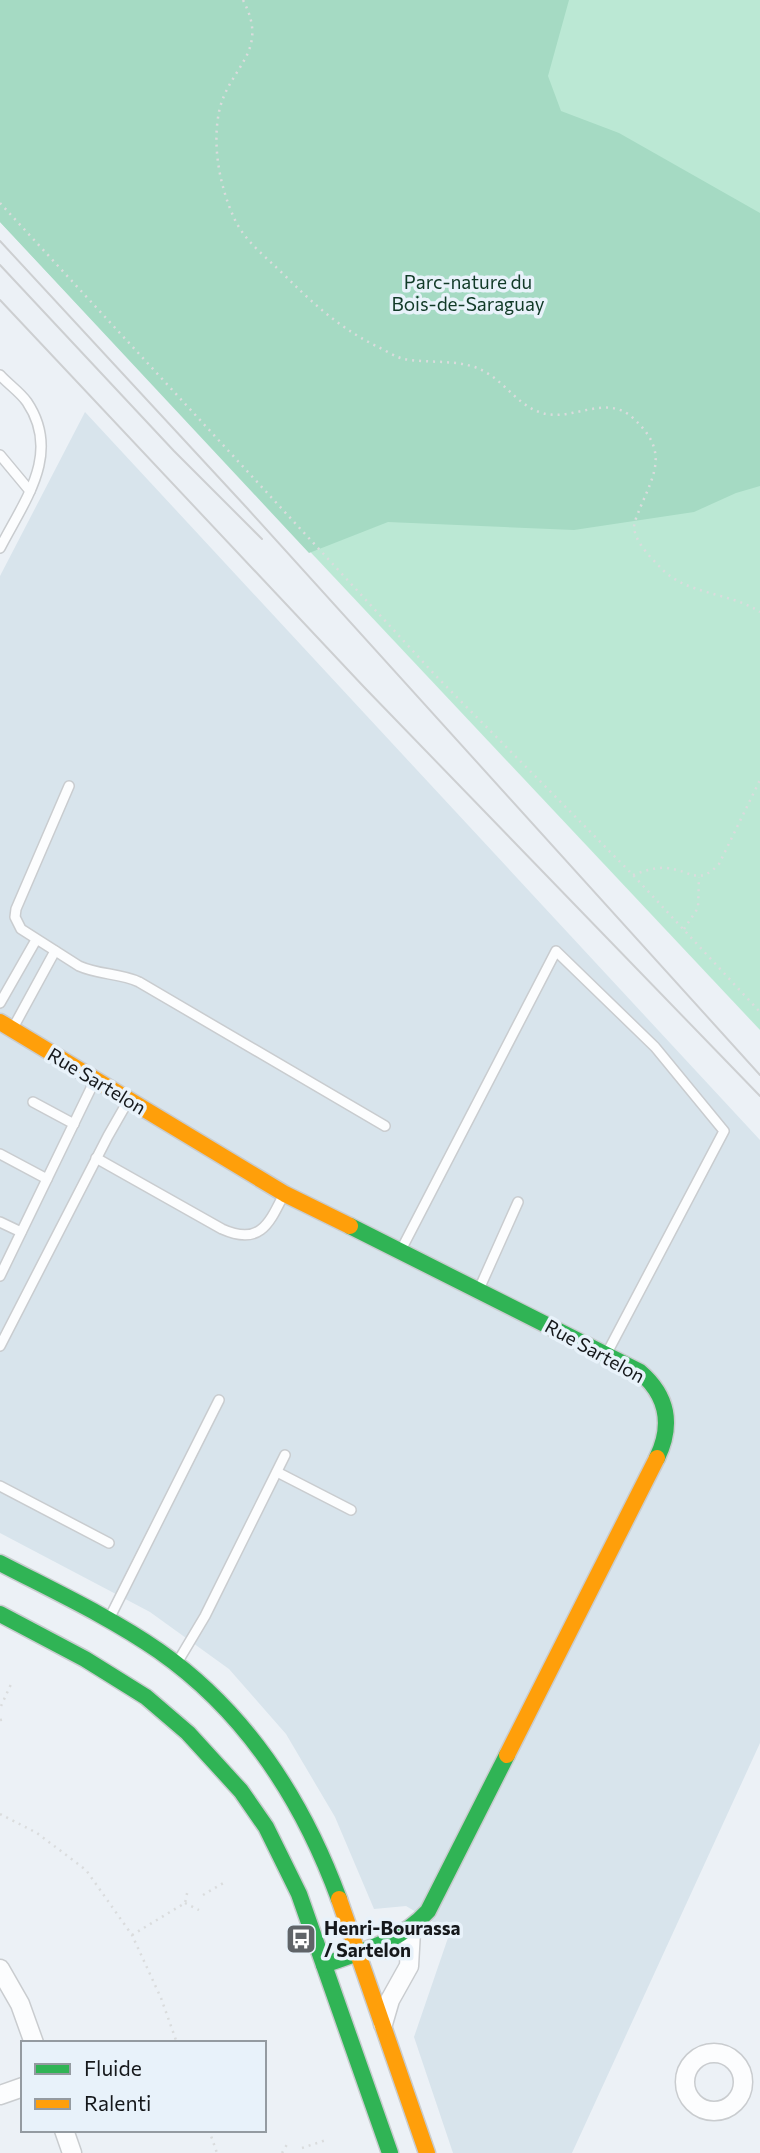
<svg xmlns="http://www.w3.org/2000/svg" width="760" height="2153" viewBox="0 0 760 2153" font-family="Commissioner,sans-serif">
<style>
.built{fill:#d8e4ec}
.green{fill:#bbe8d4}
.forest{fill:#a5dac3}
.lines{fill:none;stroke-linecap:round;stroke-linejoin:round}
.lane-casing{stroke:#c9cccf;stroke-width:12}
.street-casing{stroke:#c9cccf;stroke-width:21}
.fast-casing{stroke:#c9cccf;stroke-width:19}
.slow-casing{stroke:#c9cccf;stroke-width:19}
.path{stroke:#dadcdd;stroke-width:2.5;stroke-dasharray:2 5;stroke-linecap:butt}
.lane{stroke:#fcfdfe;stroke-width:9}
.street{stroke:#fcfdfe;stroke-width:18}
.fast{stroke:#30b455;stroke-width:16}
.slow{stroke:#ff9f0a;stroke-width:16}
.tram{stroke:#cdcfd1;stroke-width:2}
.labels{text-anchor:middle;stroke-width:7;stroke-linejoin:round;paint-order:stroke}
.park-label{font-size:19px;fill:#113a27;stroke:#e8f2fa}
.street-label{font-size:19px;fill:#15181b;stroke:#e8f2fa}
.poi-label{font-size:19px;font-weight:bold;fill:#15181b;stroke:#e8f2fa;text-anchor:start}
</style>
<rect width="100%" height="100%" fill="#ecf1f6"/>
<path class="built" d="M85,412L760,1140V1743L572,2153H453L414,2037L450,1932L406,1906L374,1909L335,1817L286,1734L229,1669L150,1612L0,1533V576Z"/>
<path class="green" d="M0,0H760V1030L0,222Z"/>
<path class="forest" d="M0,0H569L548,76L561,111L619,133L760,213V486L736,493L694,512L574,530L388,522L309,553L0,222Z"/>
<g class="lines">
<g class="lane-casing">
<g id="lane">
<path d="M0,375C8,384 20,392 27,402C62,454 24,501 0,548"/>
<path d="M0,455L30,491"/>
<path d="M69,786L16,909L15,917L21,929L79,966C99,975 120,973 139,982L385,1126"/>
<path d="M0,1003L36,940"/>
<path d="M13,1028L55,951"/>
<path d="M33,1102L74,1124"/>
<path d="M0,1154L47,1179"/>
<path d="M96,1158L222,1229C260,1246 269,1224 284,1194"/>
<path d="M0,1222L21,1232"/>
<path d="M401,1250L556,951L655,1047L724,1131L607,1353"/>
<path d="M0,1276L94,1082"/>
<path d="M480,1287L518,1202"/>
<path d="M0,1346L108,1136L128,1101"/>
<path d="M277,1472L351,1510"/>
<path d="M0,1486L109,1543"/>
<path d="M109,1619L219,1400"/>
<path d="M177,1663L205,1616L285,1455"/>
</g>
</g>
<g class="street-casing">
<g id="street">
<path d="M0,1969L20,2004L34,2043"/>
<path d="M383,2024L390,2000L409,1966L411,1931"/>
<circle cx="714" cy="2082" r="29"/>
<path d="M0,2095L23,2087"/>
<path d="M64,2130L72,2153"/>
</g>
</g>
<g class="fast-casing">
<g id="fast">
<path d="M350,1226L640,1372C668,1396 673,1425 657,1458"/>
<path d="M0,1563C54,1591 110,1617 159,1651C246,1712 303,1801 339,1899"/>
<path d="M0,1614L85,1659L146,1697L188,1733L241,1791L266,1827L299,1894L390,2153"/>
<path d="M324,1965C362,1951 400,1942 428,1911L507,1755"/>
</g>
</g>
<g class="slow-casing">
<g id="slow">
<path d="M0,1022L285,1194L350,1226"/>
<path d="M507,1755L657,1458"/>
<path d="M339,1899L427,2153"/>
</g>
</g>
<g class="path">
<path d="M243,0C271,53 228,67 219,112C212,147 220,188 235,220C244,239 262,254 277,268C310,300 333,324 376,346C385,350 395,357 404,359C431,364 464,358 487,373C507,385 519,406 542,413C573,422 606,393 633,418C668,450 656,471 640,508C638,514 634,521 634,528C636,543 650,557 660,567C685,595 730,592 760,612"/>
<path d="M0,203L436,676L633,875L760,1012"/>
<path d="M633,875C644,871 655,867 667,868C692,871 698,886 719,864L760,780"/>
<path d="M684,929L698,908L699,877"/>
<path d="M1,1706L12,1682"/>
<path d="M0,1720L6,1719"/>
<path d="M0,1814L37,1833L86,1870L132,1935L161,1998L177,2043"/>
<path d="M203,1895L225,1882"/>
<path d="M185,1903L199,1910"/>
<path d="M132,1935L185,1903L188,1889"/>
<path d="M209,2130L217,2153"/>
<path d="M302,2148L326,2140"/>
<path d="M282,2153L289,2141"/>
</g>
<use href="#lane" class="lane"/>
<use href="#street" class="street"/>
<use href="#fast" class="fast"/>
<use href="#slow" class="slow"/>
<g class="tram">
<path d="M0,241L247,508L760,1075"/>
<path d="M0,265L174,451L262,539"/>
<path d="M0,300L364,687L760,1096"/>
</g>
</g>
<defs>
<g id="bus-square" transform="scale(1.575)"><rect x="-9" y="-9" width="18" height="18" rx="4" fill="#606468" stroke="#e8f2fa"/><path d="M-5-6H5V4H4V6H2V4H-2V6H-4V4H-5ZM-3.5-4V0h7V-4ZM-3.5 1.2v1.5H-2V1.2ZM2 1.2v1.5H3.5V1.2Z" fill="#fff"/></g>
</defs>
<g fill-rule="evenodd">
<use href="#bus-square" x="301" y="1939"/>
</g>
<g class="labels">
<g class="park-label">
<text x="468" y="289">Parc-nature du<tspan x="468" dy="22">Bois-de-Saraguay</tspan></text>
</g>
<g class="street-label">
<text transform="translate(97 1081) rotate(31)" y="7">Rue Sartelon</text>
<text transform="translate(595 1351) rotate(29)" y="7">Rue Sartelon</text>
</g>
<g class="poi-label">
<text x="324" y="1935">Henri-Bourassa<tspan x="324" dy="22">/ Sartelon</tspan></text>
</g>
</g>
<rect x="21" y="2041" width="245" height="91" fill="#e8f2fa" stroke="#949ba1" stroke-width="2"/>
<rect x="35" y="2064" width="35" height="10" fill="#30b455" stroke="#949ba1" stroke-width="2"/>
<text x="84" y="2076" font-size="21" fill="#15181b">Fluide</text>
<rect x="35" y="2099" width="35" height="10" fill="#ff9f0a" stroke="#949ba1" stroke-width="2"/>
<text x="84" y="2111" font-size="21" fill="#15181b">Ralenti</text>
</svg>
